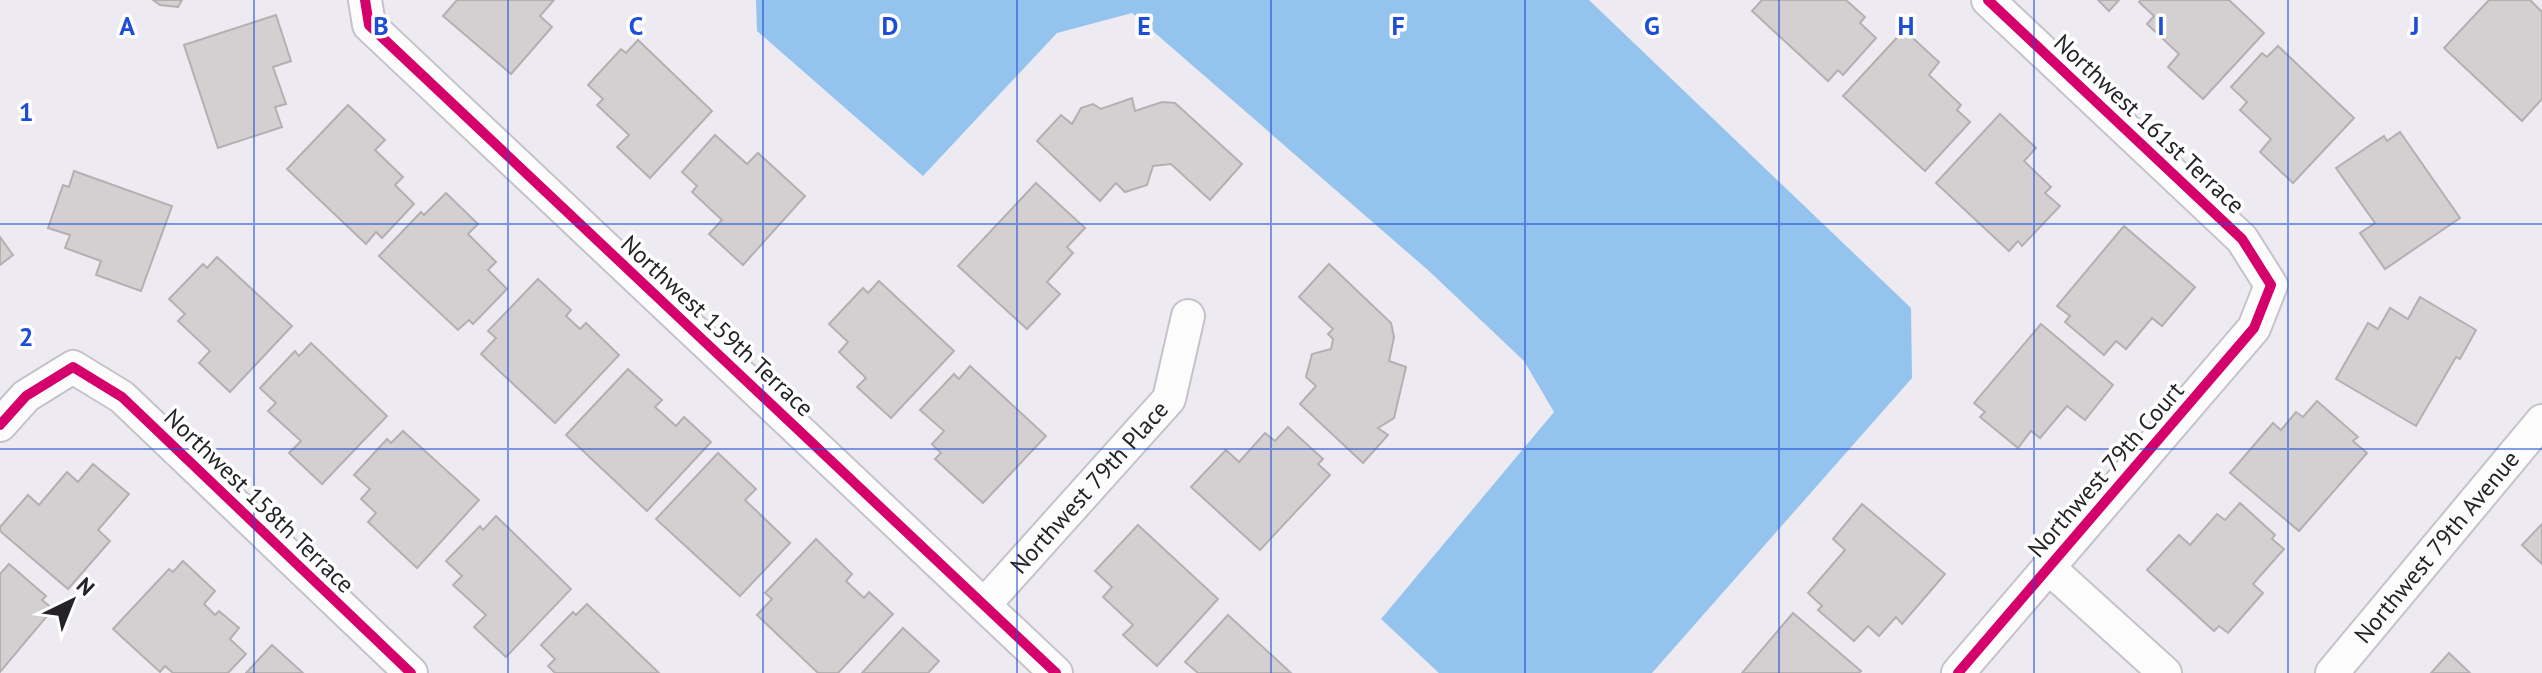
<svg xmlns="http://www.w3.org/2000/svg" width="2542" height="673" viewBox="0 0 2542 673" font-family="'PT Sans',sans-serif">
<style>
.water{fill:#94c3ee}
.building{fill:#d4d0d2;stroke:#b4b0b2;stroke-width:2}
.lines{fill:none;stroke-linecap:round;stroke-linejoin:round}
.minor-casing{stroke:#c5c2c9;stroke-width:36}
.minor{stroke:#fcfcfd;stroke-width:32}
.cycleway-casing{stroke:#fff;stroke-width:15}
.cycleway{stroke:#d6006c;stroke-width:10}
.grid{fill:none;stroke:#1d4ed8;stroke-width:2;stroke-opacity:0.55}
.labels{text-anchor:middle;stroke-width:7;stroke-linejoin:round;paint-order:stroke}
.street-label{font-size:24px;fill:#252328;stroke:#fff}
.grid-label{font-size:26px;text-anchor:middle;font-weight:bold;fill:#1d4ed8;stroke:#fff;stroke-width:7;stroke-linejoin:round;paint-order:stroke}
</style>
<rect width="100%" height="100%" fill="#eeeaf2"/>
<path class="water" d="M756,0H1589L1911,308L1912,378L1652,673H1439L1381,619L1554,412L1524,361L1429,271L1132,13L1057,33L923,176L757,31Z"/>
<g class="building">
<path d="M153,0H182L178,7L160,5Z"/>
<path d="M457,0H554L540,16L552,27L511,74L443,16Z"/>
<path d="M1762,0H1846L1865,17L1860,23L1876,38L1843,75L1838,70L1828,81L1752,11Z"/>
<path d="M2098,0H2119L2109,11Z"/>
<path d="M2141,0H2229L2264,33L2203,99L2168,67L2179,54L2147,24L2154,16L2139,2Z"/>
<path d="M2489,0H2530L2542,12V99L2522,121L2444,48Z"/>
<path d="M276,15L291,61L273,67L286,104L275,107L282,127L218,148L184,45Z"/>
<path d="M1904,30L1939,62L1929,75L1961,105L1957,110L1970,122L1925,171L1843,96Z"/>
<path d="M638,40L712,111L650,178L617,147L629,135L597,105L603,99L588,85L621,49L626,53Z"/>
<path d="M2278,46L2354,118L2293,183L2260,152L2271,139L2240,110L2247,102L2231,87L2262,53L2267,57Z"/>
<path d="M1132,98L1135,111L1162,102L1175,103L1242,164L1210,200L1171,164L1153,166L1147,185L1125,192L1116,183L1100,201L1037,141L1061,115L1072,124L1081,108L1093,104L1101,109Z"/>
<path d="M348,105L385,140L375,150L403,177L395,185L414,204L382,238L376,232L366,244L287,169Z"/>
<path d="M2000,114L2036,148L2024,161L2051,187L2045,193L2060,206L2022,246L2018,241L2009,251L1936,183Z"/>
<path d="M2400,132L2460,218L2385,269L2360,233L2375,223L2336,168L2384,136L2387,141Z"/>
<path d="M715,135L747,164L758,153L805,196L743,265L709,234L722,220L692,192L697,186L682,172Z"/>
<path d="M74,171L172,206L141,291L96,275L101,261L65,248L70,235L48,228L63,185L69,187Z"/>
<path d="M1036,183L1085,228L1067,247L1073,253L1047,282L1060,294L1027,329L958,266Z"/>
<path d="M446,193L478,224L468,234L496,262L488,270L507,289L473,324L469,320L458,330L379,256L421,212L424,215Z"/>
<path d="M2124,226L2195,287L2162,326L2152,318L2126,349L2116,341L2104,355L2065,322L2070,316L2057,306Z"/>
<path d="M0,237L13,255L0,265Z"/>
<path d="M217,257L292,326L230,392L199,363L210,351L178,321L185,314L169,299L203,264L207,268Z"/>
<path d="M1329,264L1391,323L1394,337L1389,361L1406,367L1394,418L1378,428L1388,435L1363,463L1300,404L1316,386L1306,377L1312,354L1331,349L1333,339L1328,334L1333,329L1299,297Z"/>
<path d="M538,279L571,310L566,316L580,329L586,323L619,355L555,423L481,354L496,338L488,331Z"/>
<path d="M879,281L954,351L891,418L857,387L866,378L839,352L848,342L829,324L863,288L868,293Z"/>
<path d="M2420,297L2476,330L2460,359L2456,357L2416,426L2336,379L2368,323L2378,329L2390,308L2408,319Z"/>
<path d="M2041,324L2113,385L2085,420L2067,406L2040,438L2031,431L2018,448L1980,417L1985,412L1974,403Z"/>
<path d="M311,343L387,416L322,484L289,453L301,441L268,411L276,403L260,388L295,351L299,356Z"/>
<path d="M970,366L1046,436L983,503L935,459L941,453L932,444L944,431L920,410L954,374L959,379Z"/>
<path d="M628,369L662,400L655,407L676,426L684,417L711,442L647,511L566,435Z"/>
<path d="M2317,401L2358,437L2353,441L2367,453L2299,531L2230,473L2273,423L2281,430L2296,412L2303,417Z"/>
<path d="M1288,427L1323,459L1318,464L1330,475L1260,550L1191,487L1226,450L1239,462L1265,433L1275,441Z"/>
<path d="M403,431L479,500L417,568L368,522L376,513L361,499L370,489L354,475L387,439L391,443Z"/>
<path d="M718,453L756,489L745,500L790,543L740,596L656,519Z"/>
<path d="M93,464L129,494L98,530L110,541L68,589L0,531V527L28,495L39,505L67,472L78,482Z"/>
<path d="M2240,503L2275,535L2272,539L2284,549L2253,584L2263,593L2228,633L2219,626L2214,631L2147,570L2179,535L2190,545L2217,514L2225,520Z"/>
<path d="M1862,504L1945,574L1902,624L1896,617L1879,636L1868,626L1854,641L1818,610L1822,606L1808,593L1845,550L1833,539Z"/>
<path d="M496,516L571,589L506,657L474,627L486,615L453,585L462,576L446,561L480,526L483,530Z"/>
<path d="M2542,524V564L2522,545Z"/>
<path d="M1138,525L1218,599L1157,666L1123,635L1133,625L1103,597L1112,587L1095,571Z"/>
<path d="M816,539L852,574L846,581L864,598L869,592L893,614L838,673H818L757,615L772,599L765,593Z"/>
<path d="M183,561L215,591L204,604L215,615L219,611L239,628L230,639L246,654L228,673H173L165,666L160,672L113,629L169,569L173,572Z"/>
<path d="M9,564L46,596L42,600L53,609L0,672V574Z"/>
<path d="M587,604L659,673H555L548,666L555,659L541,645L573,612L576,615Z"/>
<path d="M1793,613L1861,671L1859,673H1742Z"/>
<path d="M1228,615L1291,673H1198L1185,662Z"/>
<path d="M903,628L939,661L928,673H862Z"/>
<path d="M272,645L303,673H246Z"/>
<path d="M2449,653L2470,673H2431Z"/>
</g>
<g class="lines">
<g class="minor-casing">
<g id="minor">
<path d="M365,0L369,25L1056,673"/>
<path d="M0,425L26,396L73,367L122,397L411,673"/>
<path d="M2048,567L2165,673"/>
<path id="s1" d="M984,605L1169,399L1188,316"/>
<path d="M1958,673L2254,328L2271,285L2242,239L1988,0"/>
<path id="s2" d="M2332,673L2542,421"/>
</g>
</g>
<use href="#minor" class="minor"/>
<g class="cycleway-casing">
<g id="cycleway">
<path d="M365,0L369,25L1056,673"/>
<path d="M0,425L26,396L73,367L122,397L411,673"/>
<path d="M1958,673L2254,328L2271,285L2242,239L1988,0"/>
</g>
</g>
<use href="#cycleway" class="cycleway"/>
</g>
<path class="grid" d="M254,0V673M508,0V673M763,0V673M1017,0V673M1271,0V673M1525,0V673M1779,0V673M2034,0V673M2288,0V673M0,224H2542M0,449H2542"/>
<g class="labels">
<g class="street-label">
<text transform="translate(2149 124) rotate(43)" y="8">Northwest 161st Terrace</text>
<text transform="translate(717 326) rotate(43)" y="8">Northwest 159th Terrace</text>
<text transform="translate(2106 470) rotate(-49)" y="8">Northwest 79th Court</text>
<text dy="8" stroke="none"><textPath href="#s1" startOffset="158">Northwest 79th Place</textPath></text>
<text transform="translate(259 501) rotate(44)" y="8">Northwest 158th Terrace</text>
<text dy="8" stroke="none"><textPath href="#s2" startOffset="164">Northwest 79th Avenue</textPath></text>
</g>
</g>
<g class="grid-label">
<text x="127" y="35">A</text>
<text x="381" y="35">B</text>
<text x="636" y="35">C</text>
<text x="890" y="35">D</text>
<text x="1144" y="35">E</text>
<text x="1398" y="35">F</text>
<text x="1652" y="35">G</text>
<text x="1906" y="35">H</text>
<text x="2161" y="35">I</text>
<text x="2415" y="35">J</text>
<text x="26" y="121">1</text>
<text x="26" y="346">2</text>
</g>
<g transform="translate(72 601) rotate(43)" stroke="#ffffff" stroke-width="6" paint-order="stroke">
<path d="M0-6L14 30L0 20L-14 30Z" fill="#252328"/>
<text y="-12" font-size="22" font-weight="bold" text-anchor="middle" fill="#252328">N</text>
</g>
</svg>
